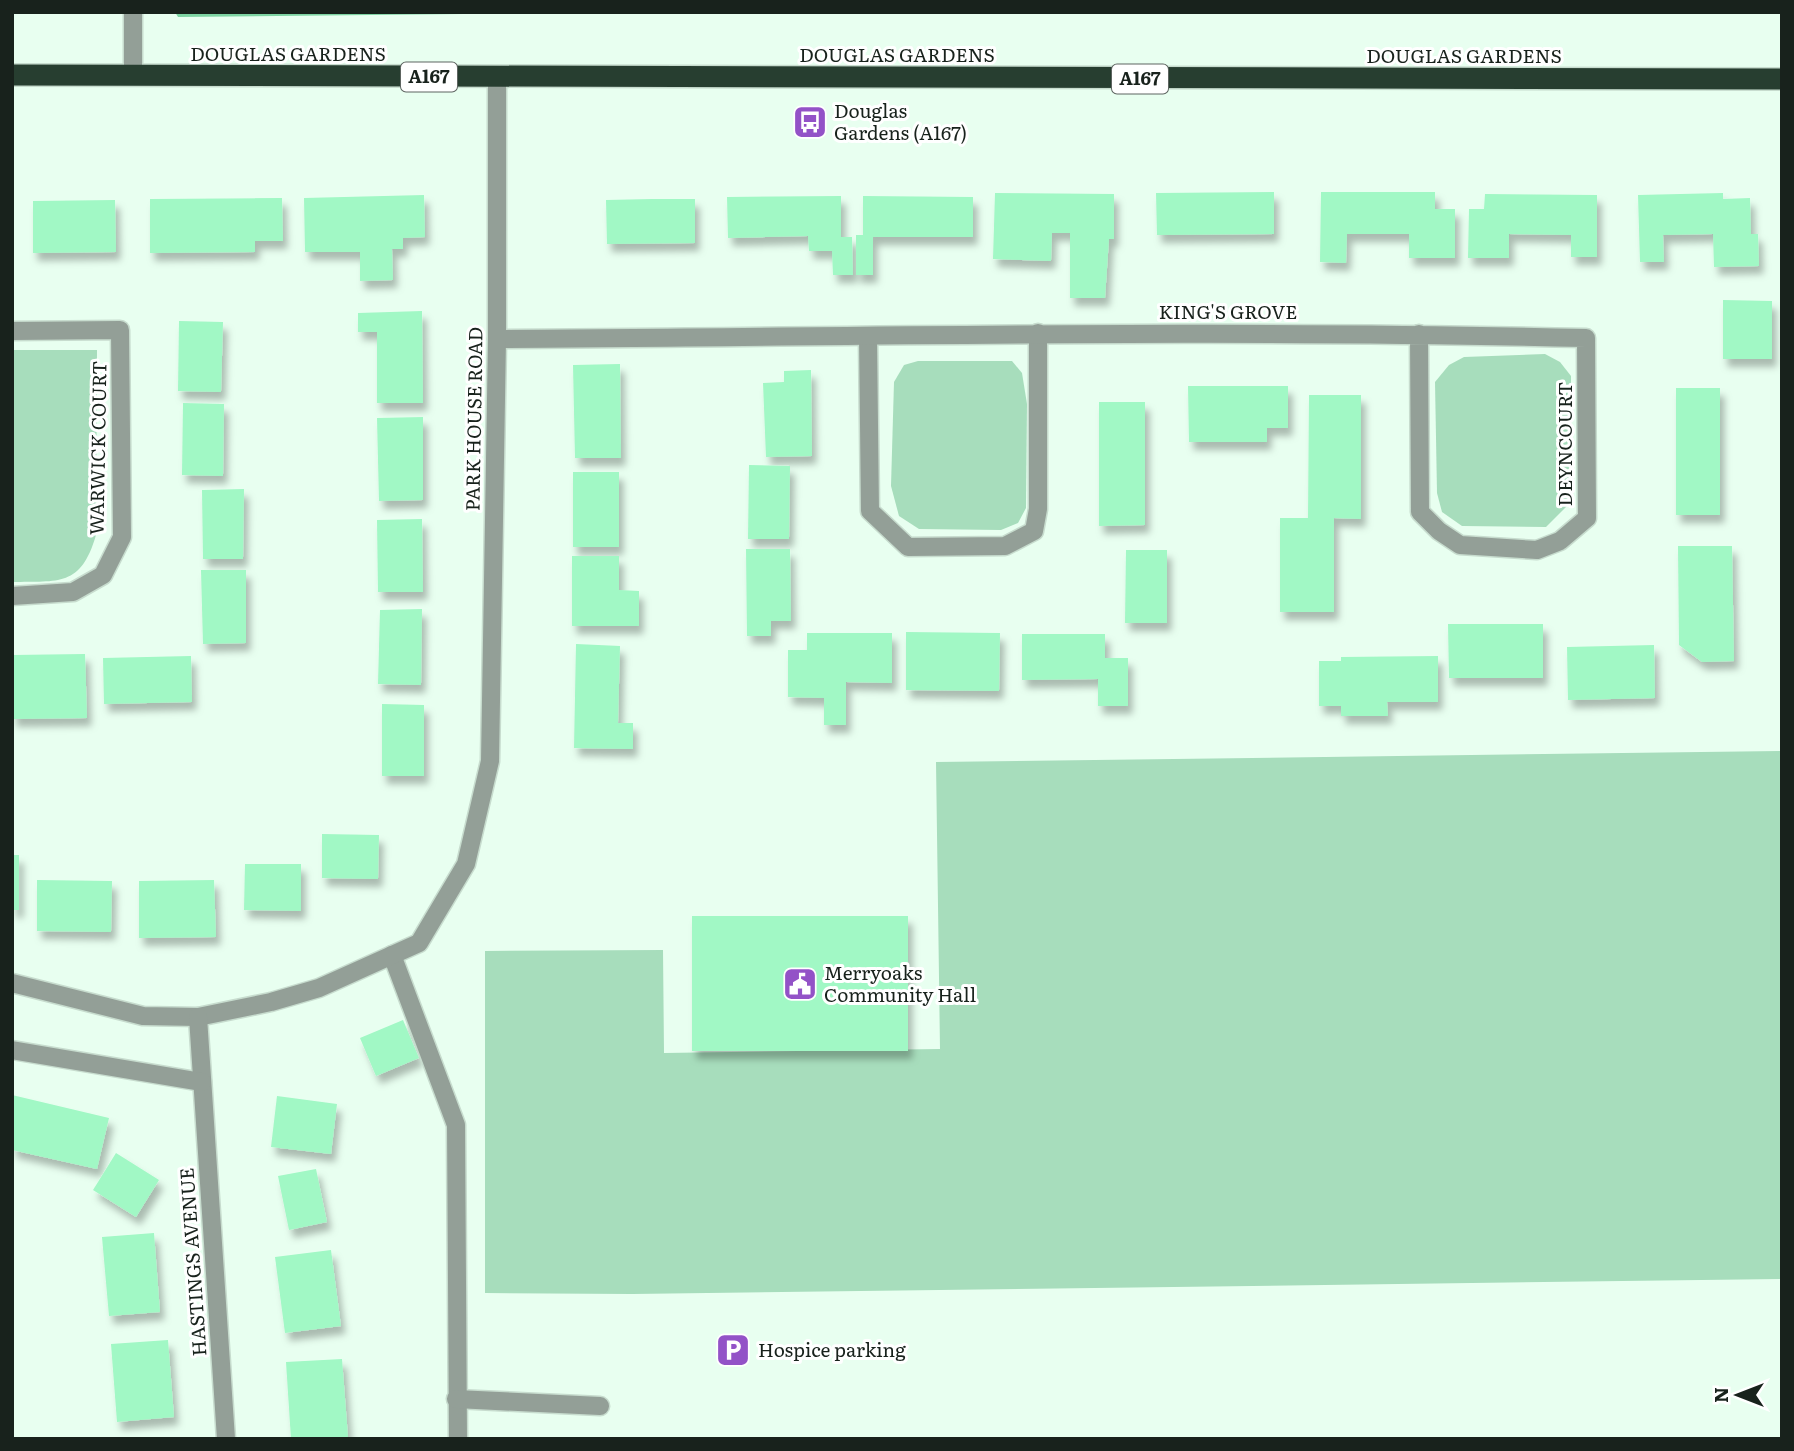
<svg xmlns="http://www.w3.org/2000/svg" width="1794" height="1451" viewBox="0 0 1794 1451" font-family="Literata,serif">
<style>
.green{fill:#a7ddbc}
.forest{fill:#7dd4a2}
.building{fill:#a1f8c5;filter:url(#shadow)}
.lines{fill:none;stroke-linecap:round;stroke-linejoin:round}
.minor-casing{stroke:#c7dcce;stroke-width:21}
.highway-casing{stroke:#c7dcce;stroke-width:24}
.minor{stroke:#939f97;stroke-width:18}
.highway{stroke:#273e30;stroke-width:21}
.labels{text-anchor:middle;stroke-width:6;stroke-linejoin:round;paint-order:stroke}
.shield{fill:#fff;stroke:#5d6460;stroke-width:2}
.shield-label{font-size:18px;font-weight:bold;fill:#18221c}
.street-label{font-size:19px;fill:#18221c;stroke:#fff}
.poi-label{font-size:19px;fill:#18221c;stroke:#fff;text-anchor:start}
</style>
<defs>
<filter id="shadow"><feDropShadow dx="4.5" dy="8" stdDeviation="3.5" flood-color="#0004"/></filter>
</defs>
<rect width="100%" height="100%" fill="#e8fff0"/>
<g class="green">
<path d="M12,350H97L96,535C81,587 59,581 12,582Z"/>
<path d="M1545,354L1560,362L1571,376V475L1568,505L1546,527L1462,526L1442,512L1437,493L1435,382L1449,365L1464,357Z"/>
<path d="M918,361H1012L1022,373L1027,404L1026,508L1018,523L1001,530L919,529L899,516L891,486L894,382L904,365Z"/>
<path d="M1782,751V1279L632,1294L485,1293V951L663,950L664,1053L940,1049L936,762Z"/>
</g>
<path class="forest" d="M175,12H660L178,17Z"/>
<g class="building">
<path d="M1274,192V234L1157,235L1156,193Z"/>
<path d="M1321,192H1435V209H1455V258H1409V234H1347L1346,263L1320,262Z"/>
<path d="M995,193L1114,194V239H1109L1105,298H1070V233H1052L1051,261L993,259Z"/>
<path d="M1723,193V199L1750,198L1751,234H1758L1759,266L1714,267L1713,234L1663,235L1664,262H1640L1638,195Z"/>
<path d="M1485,194L1597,195V257H1571V235L1509,234V258H1468L1469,209H1484Z"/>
<path d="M424,195L425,237L403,238V249H392L393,280L360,281V252H305L304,198Z"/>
<path d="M841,196V237H852L853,275H833L832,251H809L808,236L728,238L727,197Z"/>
<path d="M863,196L973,197V237H873V275H856V235H863Z"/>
<path d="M282,198L283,241H255V252L150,253V199Z"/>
<path d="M652,199H695V243L607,244L606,200Z"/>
<path d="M115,200L116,252L33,253V201Z"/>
<path d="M1723,300L1772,301V359H1723Z"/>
<path d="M422,311L423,403H377V332H358V313Z"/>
<path d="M179,321L223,322L221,392L178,391Z"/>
<path d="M620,364L621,458H575L573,365Z"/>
<path d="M811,370L812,456L766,457L763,383L784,382V371Z"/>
<path d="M1188,386H1288V428H1267V442H1189Z"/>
<rect x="1676" y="388" width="44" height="127"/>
<path d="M1309,395H1361V519L1334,518V612H1280V518H1308Z"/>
<path d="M1099,402H1145V525L1099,526Z"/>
<path d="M183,403L224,404L223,476L182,475Z"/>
<path d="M423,417V500L379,501L377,418Z"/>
<path d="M749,465L790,466L789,539H748Z"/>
<rect x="573" y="472" width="46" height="75"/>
<path d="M244,489L243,559H203L202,490Z"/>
<path d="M422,519L423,592H378L377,520Z"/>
<path d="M1678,546H1732L1734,661L1702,662L1679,645Z"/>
<path d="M746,549H790L791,621H771V636H747Z"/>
<path d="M1126,550H1167V623H1125Z"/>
<path d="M572,556H619V590L639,591V626H572Z"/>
<path d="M201,570H246V643L203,644Z"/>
<path d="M422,609L421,685L378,684L380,610Z"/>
<path d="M1448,624H1543V678H1449Z"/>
<path d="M906,632L1000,633L999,691L906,690Z"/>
<path d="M807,633H892V683L846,682V725H824V698L788,697V650H807Z"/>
<path d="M1022,634H1105V658H1128V706H1098V679L1022,680Z"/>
<path d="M576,644L620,646L618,723H633V749L574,748Z"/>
<path d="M1654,645L1655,698L1568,700L1567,647Z"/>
<path d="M85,654L87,718L12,719V655Z"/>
<path d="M191,656L192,702L104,704L103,658Z"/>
<path d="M1438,656V702H1387L1388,716H1341V706H1319V661H1341V657Z"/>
<path d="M382,704L424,705V776H382Z"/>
<path d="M322,834L379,835L378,879L322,878Z"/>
<rect x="12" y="855" width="7" height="55"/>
<path d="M245,864H301V911L244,910Z"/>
<path d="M37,880L112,881L111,932L37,931Z"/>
<path d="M214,880L216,937L139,938V881Z"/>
<rect x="692" y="916" width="216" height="135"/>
<path d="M403,1020L419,1058L376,1076L360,1038Z"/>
<path d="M12,1095L109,1118L97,1169L12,1150Z"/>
<path d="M277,1096L337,1104L331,1154L271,1147Z"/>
<path d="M116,1153L159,1180L136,1217L93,1190Z"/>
<path d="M316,1169L327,1222L289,1230L278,1176Z"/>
<path d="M154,1233L160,1312L109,1316L102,1237Z"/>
<path d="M331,1250L341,1326L285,1333L275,1257Z"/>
<path d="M168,1340L174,1417L117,1422L111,1344Z"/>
<path d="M342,1359L348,1437L291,1439L286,1362Z"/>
</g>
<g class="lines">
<g class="minor-casing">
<g id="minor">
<path d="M133,12V75"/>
<path d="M12,331L120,330L122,537L103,575L73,592L12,596"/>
<path d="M868,337L870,511L908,547L1005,546L1034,531L1038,509V333"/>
<path d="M497,339C860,337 1223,329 1586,338L1587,518L1560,541L1537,550L1460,545L1439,531L1420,512L1419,334"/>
<path d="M392,955L456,1125L458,1439"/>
<path d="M12,983L143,1016L198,1017L271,1002L319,988L419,943L466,864L490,761L497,339V77"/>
<path d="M198,1017L226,1439"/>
<path d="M12,1050L202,1082"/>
<path d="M456,1399L600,1406"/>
</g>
</g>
<g class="highway-casing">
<path id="highway" d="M12,75L1782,79"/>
</g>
<use href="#minor" class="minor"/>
<use href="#highway" class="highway"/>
</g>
<defs>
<g id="bus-square" transform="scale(1.75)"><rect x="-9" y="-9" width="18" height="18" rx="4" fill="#9352c7" stroke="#fff"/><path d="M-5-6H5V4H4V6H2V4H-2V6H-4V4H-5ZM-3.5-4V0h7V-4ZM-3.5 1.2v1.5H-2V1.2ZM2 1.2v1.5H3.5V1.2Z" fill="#fff"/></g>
<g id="civic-square" transform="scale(1.75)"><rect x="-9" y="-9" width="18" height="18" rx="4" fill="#9352c7" stroke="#fff"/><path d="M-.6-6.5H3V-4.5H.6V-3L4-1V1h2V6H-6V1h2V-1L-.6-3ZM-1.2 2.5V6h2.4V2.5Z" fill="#fff"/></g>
<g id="parking-square" transform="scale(1.75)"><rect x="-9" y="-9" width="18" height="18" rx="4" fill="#9352c7" stroke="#fff"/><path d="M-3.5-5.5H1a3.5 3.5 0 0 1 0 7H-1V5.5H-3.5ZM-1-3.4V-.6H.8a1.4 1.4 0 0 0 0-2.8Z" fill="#fff"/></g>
</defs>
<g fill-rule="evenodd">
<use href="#bus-square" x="810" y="122"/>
<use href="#civic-square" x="800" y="984"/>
<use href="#parking-square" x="733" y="1350"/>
</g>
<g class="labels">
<g class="shield">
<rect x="401" y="62.5" width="56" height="29" rx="5"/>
<rect x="1112" y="64.5" width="56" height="29" rx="5"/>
</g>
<g class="shield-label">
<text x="429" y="83">A167</text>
<text x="1140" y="85">A167</text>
</g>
<g class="street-label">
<text x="288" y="61">DOUGLAS GARDENS</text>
<text x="897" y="62">DOUGLAS GARDENS</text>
<text x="1464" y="63">DOUGLAS GARDENS</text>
<text x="1228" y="319">KING'S GROVE</text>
<text transform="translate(474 419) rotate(-89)" y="7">PARK HOUSE ROAD</text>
<text transform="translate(1565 444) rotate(-90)" y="7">DEYNCOURT</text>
<text transform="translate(98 448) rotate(-89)" y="7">WARWICK COURT</text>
<text transform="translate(193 1262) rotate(-94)" y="7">HASTINGS AVENUE</text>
</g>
<g class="poi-label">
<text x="834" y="118">Douglas<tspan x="834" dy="22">Gardens (A167)</tspan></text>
<text x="824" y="980">Merryoaks<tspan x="824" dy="22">Community Hall</tspan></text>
<text x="758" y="1357">Hospice parking</text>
</g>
</g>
<rect width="1794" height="1451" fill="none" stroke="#18221c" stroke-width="28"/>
<g transform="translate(1738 1395) rotate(270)" stroke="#ffffff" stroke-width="5" paint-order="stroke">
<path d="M0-5L12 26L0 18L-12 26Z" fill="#18221c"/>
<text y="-10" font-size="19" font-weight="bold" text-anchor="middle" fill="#18221c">N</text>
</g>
</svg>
